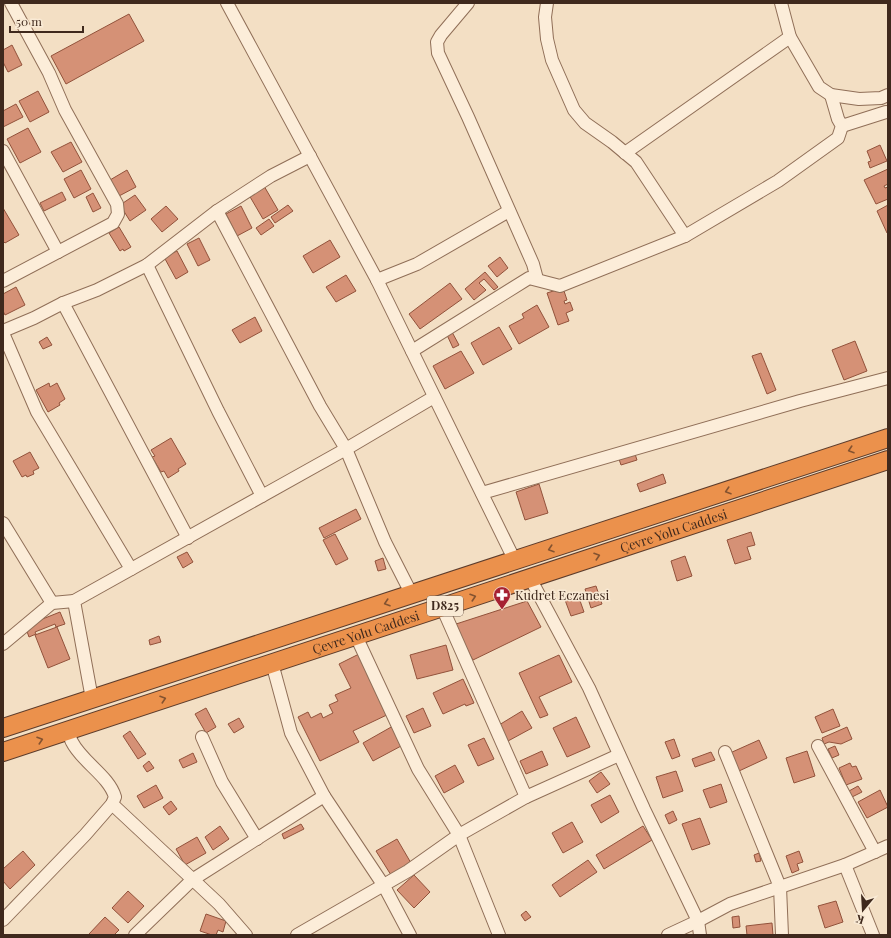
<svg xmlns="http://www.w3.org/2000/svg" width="891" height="938" viewBox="0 0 891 938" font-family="'Playfair Display',serif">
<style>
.building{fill:#d59176;stroke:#92523b}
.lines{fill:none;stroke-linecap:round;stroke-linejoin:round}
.minor-casing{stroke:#906f58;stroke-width:14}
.highway-casing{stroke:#5e3d2c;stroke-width:20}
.minor{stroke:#fcedd9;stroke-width:12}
.highway{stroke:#eb914c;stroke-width:18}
.oneway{stroke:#845330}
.labels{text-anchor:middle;stroke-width:3;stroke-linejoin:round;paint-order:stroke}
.shield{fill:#f9ead5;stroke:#776354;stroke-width:1}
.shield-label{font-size:12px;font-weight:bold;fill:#3f291d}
.street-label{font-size:13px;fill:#3f291d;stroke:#f9ead5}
.poi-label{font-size:13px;fill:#3f291d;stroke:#f9ead5;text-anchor:start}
</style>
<rect width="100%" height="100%" fill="#f3dfc4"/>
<g class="building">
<path d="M129,14L144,41L66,84L51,56Z"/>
<path d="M12,45L22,65L8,72L3,62V50Z"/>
<path d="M38,91L49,112L30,122L19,101Z"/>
<path d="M16,104L23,117L3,127V111Z"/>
<path d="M28,128L41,152L20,163L7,139Z"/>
<path d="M71,142L82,162L63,172L51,152Z"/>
<path d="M880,145L887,161L870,168L868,162L871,161L867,151Z"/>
<path d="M888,169V184L884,186L885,188L888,187V199L876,204L864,180Z"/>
<path d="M81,170L91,189L74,198L64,179Z"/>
<path d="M127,170L136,187L119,196L110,180Z"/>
<path d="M264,186L278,210L263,219L249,195Z"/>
<path d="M62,192L66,200L44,211L40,203Z"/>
<path d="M93,193L101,208L93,212L86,197Z"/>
<path d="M135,195L146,210L130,221L120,205Z"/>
<path d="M288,205L293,211L275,223L271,217Z"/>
<path d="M888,205V232L887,233L877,211Z"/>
<path d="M166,206L178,219L162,232L151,219Z"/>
<path d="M241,206L252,228L237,236L226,214Z"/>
<path d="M3,208L19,235L5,243L3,241Z"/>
<path d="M269,219L274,226L261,235L256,228Z"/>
<path d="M119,227L131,247L124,251L123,249L120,251L109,233Z"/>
<path d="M199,238L210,260L198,266L187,244Z"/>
<path d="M330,240L340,257L313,273L303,256Z"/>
<path d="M177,251L188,272L176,279L164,257Z"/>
<path d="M500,257L508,268L497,277L488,266Z"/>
<path d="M485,272L498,287L494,290L484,279L479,283L486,290L474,300L465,289Z"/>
<path d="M346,275L356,291L336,302L326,287Z"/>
<path d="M450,283L462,299L420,329L409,314Z"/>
<path d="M16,287L25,305L5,315L3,311V294Z"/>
<path d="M563,288L567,300L564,301L565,304L570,302L573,310L566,313L569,321L558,325L547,293Z"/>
<path d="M537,305L549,327L519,344L509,326L524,318L522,314Z"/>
<path d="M255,317L262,331L240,343L232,330Z"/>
<path d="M499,327L512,349L483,365L471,343Z"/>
<path d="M452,332L459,345L453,348L447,335Z"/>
<path d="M47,337L52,345L43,349L39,342Z"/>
<path d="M855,341L867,371L844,380L832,350Z"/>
<path d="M461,351L474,373L445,389L433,366Z"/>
<path d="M761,353L776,390L767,394L752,356Z"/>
<path d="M49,383L50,387L57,383L65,399L59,403L60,405L48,412L36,390Z"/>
<path d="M171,438L186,464L178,469L179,471L168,478L164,471L161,472L152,457L155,456L151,450Z"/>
<path d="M634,451L637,460L621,465L618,456Z"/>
<path d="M30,452L39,468L33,471L34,474L27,477L26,475L22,477L13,461Z"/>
<path d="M663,474L666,483L640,492L637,484Z"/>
<path d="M539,484L548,513L525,520L516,492Z"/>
<path d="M356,509L361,519L324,538L319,528Z"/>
<path d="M751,532L755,545L747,547L751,559L735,564L727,540Z"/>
<path d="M335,534L348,559L336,565L323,540Z"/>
<path d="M187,552L193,562L183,568L177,557Z"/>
<path d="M685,556L692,576L677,581L671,561Z"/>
<path d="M383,558L386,569L378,571L375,561Z"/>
<path d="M596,586L602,604L591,608L585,589Z"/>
<path d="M578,595L584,612L571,616L565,600Z"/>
<path d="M527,601L541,627L473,660L453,625Z"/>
<path d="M60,612L65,624L56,627L55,624L35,632L36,634L29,637L25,626Z"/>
<path d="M57,627L70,659L48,668L35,635Z"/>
<path d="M159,636L161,642L150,645L149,640Z"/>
<path d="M446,645L453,670L417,679L410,655Z"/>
<path d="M361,653L391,713L353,731L359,742L320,761L298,717L308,712L311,718L321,713L323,718L333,713L329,705L338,701L335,695L351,688L339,664Z"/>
<path d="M559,655L572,682L539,697L548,715L540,718L519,673Z"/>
<path d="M463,679L474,703L466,706L465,704L443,714L433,693Z"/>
<path d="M206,708L216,727L206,733L195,714Z"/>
<path d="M423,708L431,726L414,733L406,716Z"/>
<path d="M833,709L840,726L822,733L815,717Z"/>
<path d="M522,711L532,728L508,741L499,725Z"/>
<path d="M576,717L590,747L567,757L553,728Z"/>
<path d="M239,718L244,727L234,733L228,724Z"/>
<path d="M393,726L403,745L373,761L363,743Z"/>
<path d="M847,727L852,739L841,744L829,742L824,744L822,738Z"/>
<path d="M130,731L146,754L138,759L123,736Z"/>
<path d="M484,738L494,759L478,766L468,745Z"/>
<path d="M674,739L680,756L672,759L665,742Z"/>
<path d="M759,740L767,758L739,771L730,753Z"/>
<path d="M835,746L839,755L832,758L828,749Z"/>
<path d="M542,751L548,765L526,774L520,761Z"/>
<path d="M807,751L815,776L794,783L786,758Z"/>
<path d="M711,752L715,760L695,767L692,759Z"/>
<path d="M193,753L197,762L183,768L179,760Z"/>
<path d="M149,761L154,768L147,772L143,766Z"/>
<path d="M850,763L852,767L856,766L862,779L846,785L839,768Z"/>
<path d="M455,765L464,782L444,793L435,776Z"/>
<path d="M676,771L683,791L663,798L656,777Z"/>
<path d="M601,772L610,784L597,793L589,781Z"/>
<path d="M721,784L727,802L710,808L703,790Z"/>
<path d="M156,785L163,798L144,808L137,796Z"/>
<path d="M858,786L862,792L852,797L849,791Z"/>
<path d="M880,790L888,807L867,818L858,802Z"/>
<path d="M610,795L619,812L601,823L591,805Z"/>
<path d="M171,801L177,809L169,815L163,807Z"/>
<path d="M673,811L677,820L669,824L665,815Z"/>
<path d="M700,818L710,844L692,850L682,824Z"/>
<path d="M572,822L583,842L563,853L552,833Z"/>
<path d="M301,824L304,829L284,839L282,834Z"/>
<path d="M220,826L229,839L213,850L205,837Z"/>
<path d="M643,826L652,840L604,869L596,855Z"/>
<path d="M197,837L206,853L185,865L176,849Z"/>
<path d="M397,839L411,863L391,875L376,851Z"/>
<path d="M23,851L35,865L10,889L3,881V869Z"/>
<path d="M799,851L803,862L797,864L799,870L792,873L786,856Z"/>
<path d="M759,853L761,861L756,862L754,855Z"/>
<path d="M588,860L597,872L560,897L552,885Z"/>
<path d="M414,875L430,892L414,908L397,890Z"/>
<path d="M128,891L144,906L128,923L112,908Z"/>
<path d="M836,901L843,922L825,928L818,906Z"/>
<path d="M526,911L531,917L525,921L521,915Z"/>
<path d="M206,914L226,921L223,932L218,930L216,935H212L200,931Z"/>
<path d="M739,916L740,927L733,928L732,917Z"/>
<path d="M105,917L119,930L114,935H90L89,934Z"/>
<path d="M772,923L773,935H747L746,926Z"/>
</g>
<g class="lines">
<g class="minor-casing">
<g id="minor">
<path d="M227,3L377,280L515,561"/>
<path d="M468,3L441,35L437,42L438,53L468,117L533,264L537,279"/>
<path d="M781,3L790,37L819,87L831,95L859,99L881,98L888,95"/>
<path d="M842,126L886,112"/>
<path d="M3,151L58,252"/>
<path d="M625,153L790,37"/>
<path d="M217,211L320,406L346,449L385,542L412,595"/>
<path d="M685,236L778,181L838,138L842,126L838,119L831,95"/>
<path d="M147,265L218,411L262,496"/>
<path d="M377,280L417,264L509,211"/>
<path d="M3,281L113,223L118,214L117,204L65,110L49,73L11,3"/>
<path d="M63,303L188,538"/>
<path d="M3,331L34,318L63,303L97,290L147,265L217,211L271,176L310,156"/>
<path d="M3,333L37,412L131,569"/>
<path d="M412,351L529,278L560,286L685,236L636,162L612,142L585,123L574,110L552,60L547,39L545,17L547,3"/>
<path d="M482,493L800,401L888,378"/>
<path d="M3,523L52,603"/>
<path d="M530,578L589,688L644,809L698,921L700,935"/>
<path d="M442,607L526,797"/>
<path d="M356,636L418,769L459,835L499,935"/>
<path d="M3,644L52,603L74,601"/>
<path d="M272,663L291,733L324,796L384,886L410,935"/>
<path d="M92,699L74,601L346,449L434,397"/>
<path d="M202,737L222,782L257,839"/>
<path d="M818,746L875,852"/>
<path d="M725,752L780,887L782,935"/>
<path d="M112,804L219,904L246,935"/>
<path d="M845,865L873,935"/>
<path d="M3,920L85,835L112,804L115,797C109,776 82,762 72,742C70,739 70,734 69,730"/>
<path d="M135,935L192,880L324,796"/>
<path d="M297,935L408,871L459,835L526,797L619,755"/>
<path d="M668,935L698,921L730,904L845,865L888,846"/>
</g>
</g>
<g class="highway-casing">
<g id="highway">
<path d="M3,728L888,438"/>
<path id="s1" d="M3,752L888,460"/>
</g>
</g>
<use href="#minor" class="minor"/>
<use href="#highway" class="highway"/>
</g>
<defs><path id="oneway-chevron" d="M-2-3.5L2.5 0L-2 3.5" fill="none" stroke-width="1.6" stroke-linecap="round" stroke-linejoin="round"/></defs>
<g class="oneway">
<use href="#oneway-chevron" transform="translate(851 450) rotate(162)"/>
<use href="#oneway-chevron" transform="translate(728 491) rotate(162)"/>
<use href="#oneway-chevron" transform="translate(551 549) rotate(162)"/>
<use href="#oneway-chevron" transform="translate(597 556) rotate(-18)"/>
<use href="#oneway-chevron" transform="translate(473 597) rotate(-18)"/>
<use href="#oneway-chevron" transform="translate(387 603) rotate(162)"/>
<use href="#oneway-chevron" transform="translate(163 699) rotate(-18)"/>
<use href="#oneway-chevron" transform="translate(40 740) rotate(-18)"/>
</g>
<defs>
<g id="pharmacy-pin" transform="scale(0.9)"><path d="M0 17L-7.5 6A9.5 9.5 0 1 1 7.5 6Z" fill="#a62132" stroke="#f9ead5"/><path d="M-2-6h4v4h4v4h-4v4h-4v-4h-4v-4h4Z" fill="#fff"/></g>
</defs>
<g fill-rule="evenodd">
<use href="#pharmacy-pin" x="502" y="595"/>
</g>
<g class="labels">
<rect class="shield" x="427" y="596" width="36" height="20" rx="3"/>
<g class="shield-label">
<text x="445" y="610">D825</text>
</g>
<g class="street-label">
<text dy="5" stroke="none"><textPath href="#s1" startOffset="706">Çevre Yolu Caddesi</textPath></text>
<text dy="5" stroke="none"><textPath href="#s1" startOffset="382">Çevre Yolu Caddesi</textPath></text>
</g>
<g class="poi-label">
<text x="515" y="600">Kudret Eczanesi</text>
</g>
</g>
<rect width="891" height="938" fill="none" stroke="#3f291d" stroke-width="8"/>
<g transform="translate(863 910) rotate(198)" stroke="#f9ead5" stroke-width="3" paint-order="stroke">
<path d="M0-3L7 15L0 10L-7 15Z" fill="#3f291d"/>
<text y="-6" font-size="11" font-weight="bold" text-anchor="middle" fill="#3f291d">K</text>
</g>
<path d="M10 26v6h73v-6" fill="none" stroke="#3f291d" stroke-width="2"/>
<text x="16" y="26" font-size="12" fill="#3f291d" stroke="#f9ead5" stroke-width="3" paint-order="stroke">50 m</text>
</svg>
